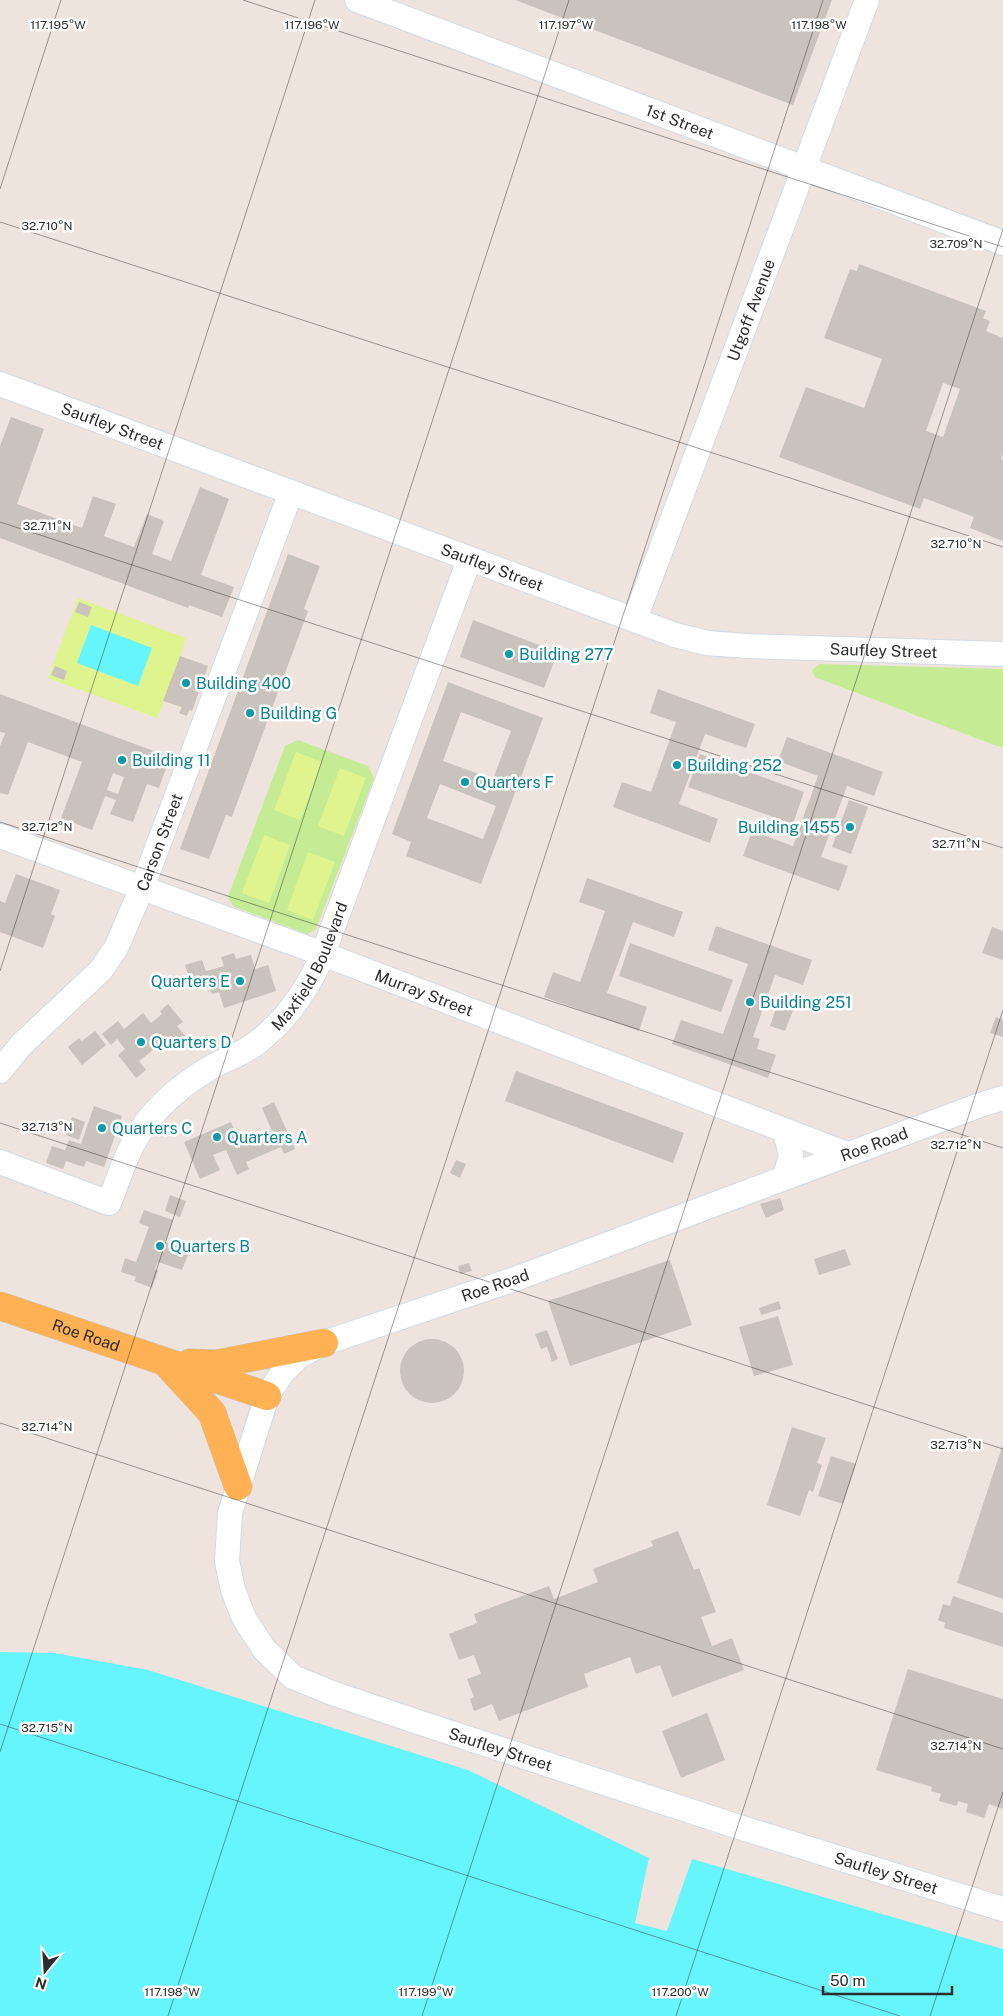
<svg xmlns="http://www.w3.org/2000/svg" width="1003" height="2016" viewBox="0 0 1003 2016" font-family="'Public Sans',sans-serif">
<style>
.green{fill:#c5eb94}
.pitch{fill:#dff48f}
.water{fill:#66f5fc}
.building{fill:#cac2bc;fill-rule:evenodd}
.lines{fill:none;stroke-linecap:round;stroke-linejoin:round}
.minor-casing{stroke:#d2dae6;stroke-width:26}
.major-casing{stroke:#c4c4c4;stroke-width:29}
.minor{stroke:#fff;stroke-width:24}
.major{stroke:#ffb153;stroke-width:28}
.ticks{fill:none;stroke:#2c2c2c;stroke-width:1;stroke-opacity:0.45}
.culture-dot{fill:#0f9aa8;stroke:#fff;stroke-width:2}
.labels{text-anchor:middle;stroke-width:5;stroke-linejoin:round;paint-order:stroke}
.street-label{font-size:16px;fill:#2c2c2c;stroke:#fff}
.culture-label{font-size:16px;fill:#0d838f;stroke:#fff;text-anchor:start}
.ticks-label{font-size:12px;text-anchor:middle;fill:#2c2c2c;stroke:#fff;stroke-width:5;stroke-linejoin:round;paint-order:stroke}
</style>
<rect width="100%" height="100%" fill="#efe4dd"/>
<g class="green">
<path d="M820,664L1003,669V747L997,746L815,677L812,670Z"/>
<path d="M298,740L368,766L374,778L316,929L307,934L233,906L228,897L285,746Z"/>
</g>
<g class="pitch">
<path d="M78,598L186,638L180,656L208,666L192,711L189,710L187,716L179,713L181,707L164,701L157,718L48,678Z"/>
<path d="M296,752L322,762L300,820L274,810Z"/>
<path d="M340,768L366,778L344,836L318,826Z"/>
<path d="M264,835L290,845L269,903L242,893Z"/>
<path d="M308,852L335,862L313,920L287,910Z"/>
</g>
<g class="water">
<path d="M91,625L152,648L138,686L77,663Z"/>
<path d="M0,1652L54,1653L148,1670L468,1770L649,1858L635,1923L667,1931L692,1859L1003,1949V2016H0Z"/>
</g>
<g class="building">
<path d="M515,0H832L793,105Z"/>
<path d="M859,264L986,311L983,318L990,321L986,331L1003,338V454L1001,460H1003V541L970,528L974,517L924,498L920,509L779,457L806,387L864,408L882,359L824,338L850,269L857,271ZM943,383L960,389L943,437L926,431Z"/>
<path d="M11,417L44,429L17,504L82,528L93,496L116,504L104,536L134,547L147,514L164,521L152,554L171,561L200,487L229,499L201,575L234,587L222,617L189,605L188,608L0,538V446Z"/>
<path d="M288,554L320,566L304,609L308,611L232,817L226,815L209,859L180,849Z"/>
<path d="M79,602L92,607L88,617L75,612Z"/>
<path d="M473,620L558,652L544,688L460,657Z"/>
<path d="M180,656L208,666L192,711L189,710L187,716L179,713L182,707L163,701Z"/>
<path d="M55,666L67,671L64,680L51,675Z"/>
<path d="M448,682L543,718L481,884L406,856L411,842L392,834ZM461,712L511,731L493,779L443,761ZM440,784L496,806L483,839L427,818Z"/>
<path d="M658,689L755,724L746,748L705,734L679,804L718,819L710,843L613,807L622,782L651,792L676,722L650,713Z"/>
<path d="M0,694L170,757L159,788L147,784L133,822L110,814L116,800L105,796L92,830L61,818L82,762L28,742L8,795L0,793V746L5,733L0,732ZM113,773L124,777L118,794L107,790Z"/>
<path d="M787,737L883,772L874,796L847,786L821,857L848,866L839,891L743,856L752,831L793,846L818,776L778,761Z"/>
<path d="M700,754L804,792L793,824L688,787Z"/>
<path d="M849,800L868,807L851,854L832,847Z"/>
<path d="M16,874L60,890L51,914L55,916L43,948L0,932V901L5,903Z"/>
<path d="M587,878L683,912L674,937L633,922L607,993L647,1007L639,1031L544,997L553,972L580,982L605,911L579,902Z"/>
<path d="M716,926L812,960L803,985L775,975L753,1037L760,1039L757,1049L776,1055L768,1078L672,1044L681,1020L723,1034L748,964L708,950Z"/>
<path d="M992,927L1003,931V960L982,953Z"/>
<path d="M630,943L733,980L721,1012L619,976Z"/>
<path d="M234,953L236,959L251,955L255,969L268,965L276,991L224,1008L219,992L212,994L207,979L191,983L185,965L202,960L206,971L224,966L221,957Z"/>
<path d="M779,1000L795,1005L785,1031L770,1026Z"/>
<path d="M168,1004L183,1022L177,1026L187,1038L179,1044L171,1036L139,1061L146,1070L136,1078L118,1055L125,1049L117,1039L111,1045L102,1034L118,1021L124,1029L143,1013L151,1023L162,1014L160,1011Z"/>
<path d="M996,1017L1003,1020V1037L990,1033Z"/>
<path d="M95,1031L106,1045L82,1065L68,1047L79,1038L82,1041Z"/>
<path d="M516,1071L684,1133L673,1163L505,1101Z"/>
<path d="M274,1102L295,1149L284,1154L281,1147L246,1162L249,1169L237,1175L226,1150L213,1155L220,1170L200,1179L184,1142L231,1122L240,1144L272,1131L262,1108Z"/>
<path d="M94,1106L122,1116L104,1167L86,1161L84,1167L66,1161L63,1169L46,1163L52,1146L65,1150L69,1140L81,1144Z"/>
<path d="M72,1117L85,1122L79,1140L66,1135Z"/>
<path d="M456,1160L466,1164L460,1178L450,1173Z"/>
<path d="M170,1195L186,1201L180,1217L165,1211Z"/>
<path d="M780,1198L784,1210L766,1218L760,1204Z"/>
<path d="M144,1210L173,1220L165,1242L190,1250L182,1270L158,1262L155,1269L158,1271L152,1288L134,1281L136,1277L121,1272L125,1258L136,1262L149,1227L139,1223Z"/>
<path d="M845,1249L851,1265L819,1275L814,1259Z"/>
<path d="M670,1260L692,1325L570,1366L548,1301Z"/>
<path d="M469,1263L472,1271L460,1274L458,1266Z"/>
<path d="M779,1301L781,1309L761,1315L759,1308Z"/>
<path d="M778,1316L793,1365L754,1376L739,1327Z"/>
<path d="M547,1330L558,1359L552,1362L547,1347L541,1349L535,1334Z"/>
<circle cx="432" cy="1371" r="32"/>
<path d="M792,1427L826,1438L817,1463L822,1465L813,1492L809,1490L800,1516L767,1505Z"/>
<path d="M1003,1444V1599L957,1583Z"/>
<path d="M831,1456L856,1464L843,1504L818,1496Z"/>
<path d="M678,1531L694,1570L699,1568L716,1612L701,1617L712,1646L732,1638L744,1670L672,1697L660,1665L636,1674L630,1657L584,1674L588,1687L499,1721L492,1704L474,1711L470,1699L474,1697L467,1679L481,1674L474,1655L459,1660L449,1634L477,1623L474,1614L549,1586L554,1599L598,1582L593,1569L653,1546L651,1541Z"/>
<path d="M953,1596L1003,1613V1647L944,1628L945,1623L938,1620L943,1604L950,1606Z"/>
<path d="M908,1669L1003,1699V1809L989,1804L984,1818L966,1812L968,1804L958,1801L957,1806L939,1801L941,1794L931,1791L932,1787L876,1770Z"/>
<path d="M707,1713L725,1760L681,1778L662,1731Z"/>
</g>
<g class="lines">
<g class="minor-casing">
<g id="minor">
<path id="s1" d="M357,0L1003,243"/>
<path id="s2" d="M0,384L675,635L707,643L747,646L1003,654"/>
<path id="s3" d="M635,619L867,0"/>
<path id="s4" d="M0,836L323,954L847,1154"/>
<path id="s5" d="M0,1071L21,1045L101,970L116,948L142,888L291,492"/>
<path id="s6" d="M1003,1098L980,1105L512,1280L324,1343L298,1357L282,1373L267,1396L230,1513L227,1561L233,1590L244,1618L264,1649L293,1677L332,1693L418,1722L736,1826L1003,1909"/>
<path id="s7" d="M0,1162L109,1203C122,1170 130,1139 155,1112C171,1094 194,1077 215,1065C229,1058 246,1052 258,1042C287,1019 309,987 323,954L469,560"/>
<path d="M785,1177L791,1155L785,1132"/>
</g>
</g>
<g class="major-casing">
<g id="major">
<path id="s8" d="M0,1306L267,1396"/>
<path d="M190,1363L217,1364L324,1343"/>
<path d="M168,1365L212,1413L238,1486"/>
</g>
</g>
<use href="#minor" class="minor"/>
<use href="#major" class="major"/>
</g>
<path class="ticks" d="M243,0L1003,247M0,189L61,0M0,222L1003,547M0,522L1003,848M0,822L1003,1148M0,971L315,0M0,1123L1003,1449M0,1423L1003,1749M0,1724L900,2016M0,1752L569,0M168,2016L823,0M422,2016L1003,229M676,2016L1003,1010M930,2016L1003,1792"/>
<g class="culture-dot">
<circle cx="509" cy="654" r="5"/>
<circle cx="186" cy="683" r="5"/>
<circle cx="250" cy="713" r="5"/>
<circle cx="122" cy="760" r="5"/>
<circle cx="677" cy="765" r="5"/>
<circle cx="465" cy="782" r="5"/>
<circle cx="850" cy="827" r="5"/>
<circle cx="240" cy="981" r="5"/>
<circle cx="750" cy="1002" r="5"/>
<circle cx="141" cy="1042" r="5"/>
<circle cx="102" cy="1128" r="5"/>
<circle cx="217" cy="1137" r="5"/>
<circle cx="160" cy="1246" r="5"/>
</g>
<g class="labels">
<g class="street-label">
<text dy="6" stroke="none"><textPath href="#s1" startOffset="345">1st Street</textPath></text>
<text dy="6" stroke="none"><textPath href="#s3" startOffset="330">Utgoff Avenue</textPath></text>
<text dy="6" stroke="none"><textPath href="#s2" startOffset="120">Saufley Street</textPath></text>
<text dy="6" stroke="none"><textPath href="#s2" startOffset="525">Saufley Street</textPath></text>
<text dy="6" stroke="none"><textPath href="#s2" startOffset="930">Saufley Street</textPath></text>
<text dy="6" stroke="none"><textPath href="#s5" startOffset="284">Carson Street</textPath></text>
<text dy="6" stroke="none"><textPath href="#s7" startOffset="438">Maxfield Boulevard</textPath></text>
<text dy="6" stroke="none"><textPath href="#s4" startOffset="452">Murray Street</textPath></text>
<text transform="translate(874 1144) rotate(-20)" y="6">Roe Road</text>
<text transform="translate(495 1285) rotate(-19)" y="6">Roe Road</text>
<text dy="6" stroke="none"><textPath href="#s8" startOffset="91">Roe Road</textPath></text>
<text dy="6" stroke="none"><textPath href="#s6" startOffset="1329">Saufley Street</textPath></text>
<text dy="6" stroke="none"><textPath href="#s6" startOffset="1734">Saufley Street</textPath></text>
</g>
<g class="culture-label">
<text x="519" y="660">Building 277</text>
<text x="196" y="689">Building 400</text>
<text x="260" y="719">Building G</text>
<text x="132" y="766">Building 11</text>
<text x="687" y="771">Building 252</text>
<text x="475" y="788">Quarters F</text>
<text x="840" y="833" text-anchor="end">Building 1455</text>
<text x="230" y="987" text-anchor="end">Quarters E</text>
<text x="760" y="1008">Building 251</text>
<text x="151" y="1048">Quarters D</text>
<text x="112" y="1134">Quarters C</text>
<text x="227" y="1143">Quarters A</text>
<text x="170" y="1252">Quarters B</text>
</g>
</g>
<g class="ticks-label">
<text x="58" y="29">117.195°W</text>
<text x="312" y="29">117.196°W</text>
<text x="566" y="29">117.197°W</text>
<text x="819" y="29">117.198°W</text>
<text x="47" y="230">32.710°N</text>
<text x="956" y="248">32.709°N</text>
<text x="47" y="530">32.711°N</text>
<text x="956" y="548">32.710°N</text>
<text x="47" y="831">32.712°N</text>
<text x="956" y="848">32.711°N</text>
<text x="47" y="1131">32.713°N</text>
<text x="956" y="1149">32.712°N</text>
<text x="47" y="1431">32.714°N</text>
<text x="956" y="1449">32.713°N</text>
<text x="47" y="1732">32.715°N</text>
<text x="956" y="1750">32.714°N</text>
<text x="172" y="1996">117.198°W</text>
<text x="426" y="1996">117.199°W</text>
<text x="680" y="1996">117.200°W</text>
</g>
<g transform="translate(45 1971) rotate(198)" stroke="#ffffff" stroke-width="4" paint-order="stroke">
<path d="M0-4L9 19L0 12L-9 19Z" fill="#2c2c2c"/>
<text y="-8" font-size="14" font-weight="bold" text-anchor="middle" fill="#2c2c2c">N</text>
</g>
<path d="M823 1986v8h129v-8" fill="none" stroke="#2c2c2c" stroke-width="2.5"/>
<text x="830" y="1986" font-size="15" fill="#2c2c2c" stroke="#ffffff" stroke-width="4" paint-order="stroke">50 m</text>
</svg>
